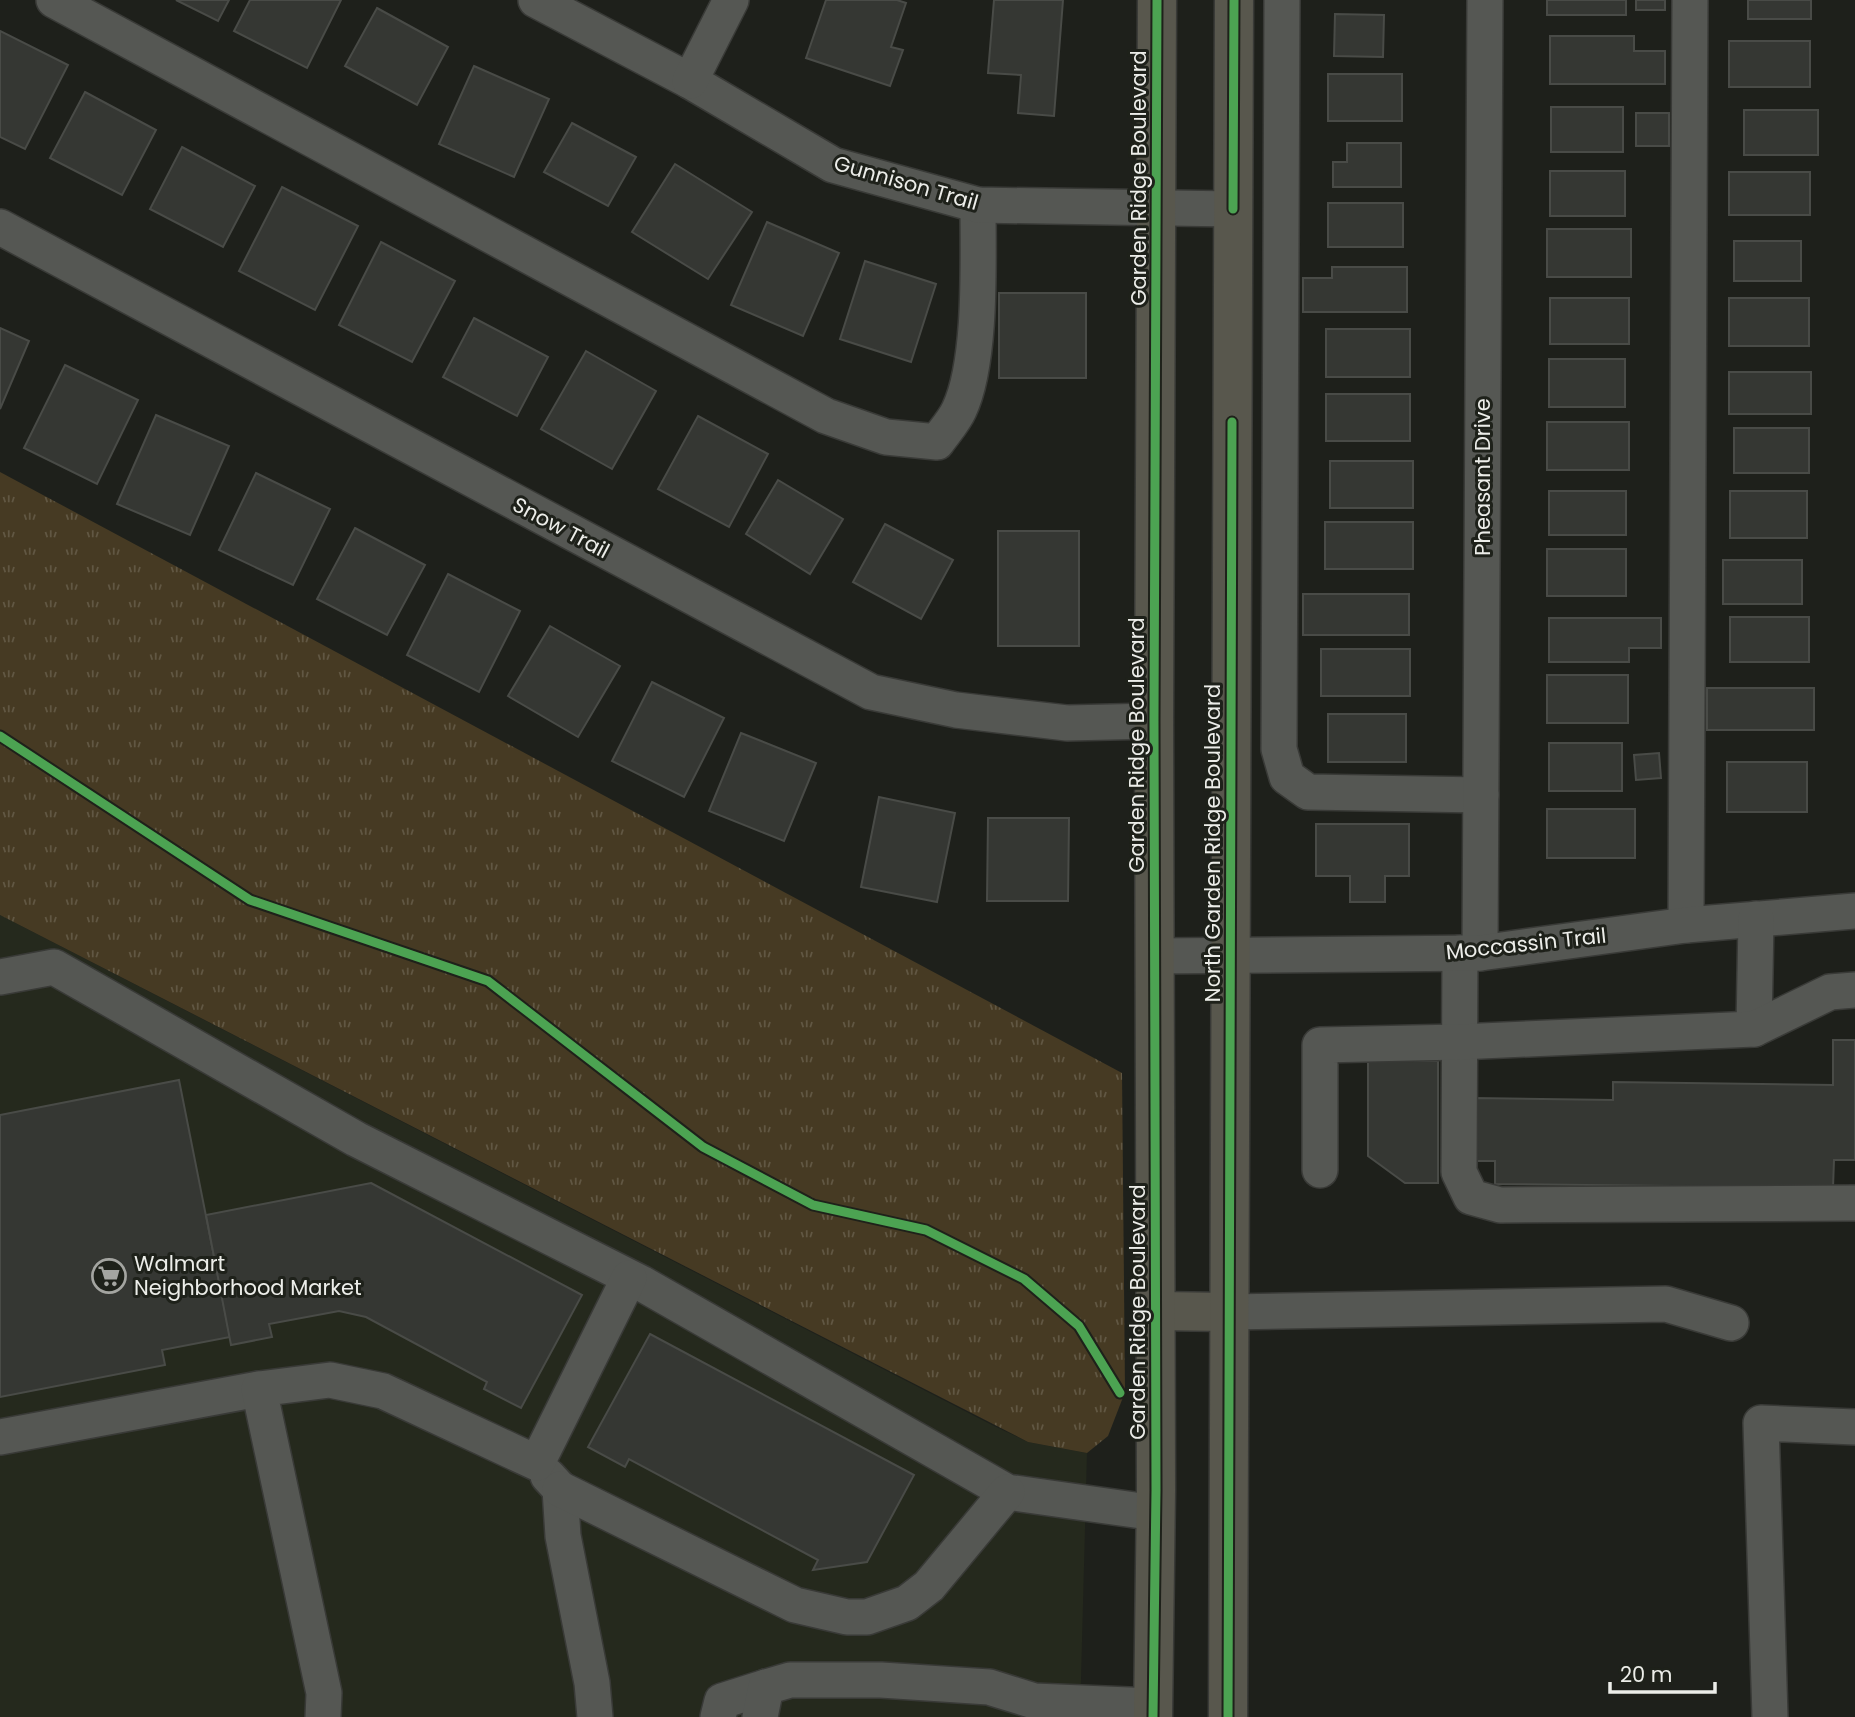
<svg xmlns="http://www.w3.org/2000/svg" width="1855" height="1717" viewBox="0 0 1855 1717" font-family="Poppins,sans-serif">
<style>
.built{fill:#25291d}
.grass{fill:url(#grass-tufts)}
.building{fill:#353733;stroke:#494b47;stroke-width:2}
.lines{fill:none;stroke-linecap:round;stroke-linejoin:round}
.minor-casing{stroke:#393a37;stroke-width:38}
.major-casing{stroke:#393a37;stroke-width:41}
.minor{stroke:#555753;stroke-width:35}
.major{stroke:#58574d;stroke-width:38}
.cycleway-casing{stroke:#1e211a;stroke-width:13}
.cycleway{stroke:#4ca352;stroke-width:9}
.labels{text-anchor:middle;stroke-width:6;stroke-linejoin:round;paint-order:stroke}
.street-label{font-size:21px;fill:#ecede9;stroke:#1e211a}
.poi-label{font-size:21px;fill:#ecede9;stroke:#1e211a;text-anchor:start}
</style>
<defs>
<pattern id="grass-tufts" width="24" height="20" patternUnits="userSpaceOnUse" patternTransform="scale(1.75)"><rect width="24" height="20" fill="#463a23"/><path d="M3 7l-1-3M5 7V3M7 7l1-3M15 17l-1-3M17 17v-4M19 17l1-3" fill="none" stroke="#615743"/></pattern>
</defs>
<rect width="100%" height="100%" fill="#1e201b"/>
<path class="built" d="M0,915L992,1425L1028,1442L1087,1453L1080,1717H0Z"/>
<path class="grass" d="M0,472L1122,1073L1125,1392L1108,1436L1087,1453L1028,1442L0,915Z"/>
<g class="building">
<path d="M176,0H229L218,21Z"/>
<path d="M250,0H341L307,68L234,31Z"/>
<path d="M826,0H897L906,3L891,47L903,50L890,86L806,58Z"/>
<path d="M994,0H1063L1054,116L1018,113L1021,75L988,73Z"/>
<rect x="1547" y="0" width="79" height="15"/>
<rect x="1636" y="0" width="29" height="10"/>
<rect x="1748" y="0" width="63" height="19"/>
<path d="M377,8L448,47L417,105L345,66Z"/>
<path d="M1335,14L1384,15L1383,57L1334,56Z"/>
<path d="M0,31L68,65L25,149L0,137Z"/>
<path d="M1550,36H1634V51H1665V84H1550Z"/>
<rect x="1729" y="41" width="81" height="46"/>
<path d="M474,66L549,99L514,177L439,144Z"/>
<rect x="1328" y="74" width="74" height="47"/>
<path d="M85,92L156,130L122,195L50,158Z"/>
<rect x="1551" y="107" width="72" height="45"/>
<rect x="1744" y="110" width="74" height="45"/>
<rect x="1636" y="113" width="33" height="33"/>
<path d="M572,123L636,157L608,206L544,172Z"/>
<path d="M1347,143H1401V187H1333V162H1347Z"/>
<path d="M182,147L255,186L223,247L150,209Z"/>
<path d="M675,164L752,212L708,279L632,232Z"/>
<rect x="1550" y="171" width="75" height="45"/>
<rect x="1729" y="172" width="81" height="43"/>
<path d="M282,187L358,226L315,310L239,271Z"/>
<rect x="1328" y="203" width="75" height="44"/>
<path d="M767,222L839,253L803,336L731,305Z"/>
<rect x="1547" y="229" width="84" height="48"/>
<rect x="1734" y="241" width="67" height="40"/>
<path d="M381,242L455,281L412,362L339,325Z"/>
<path d="M865,261L936,284L911,362L840,339Z"/>
<path d="M1332,267H1407V312H1303V278H1332Z"/>
<rect x="999" y="293" width="87" height="85"/>
<rect x="1550" y="298" width="79" height="46"/>
<rect x="1729" y="298" width="80" height="48"/>
<path d="M474,318L548,357L517,416L443,377Z"/>
<path d="M0,328L29,341L0,409Z"/>
<rect x="1326" y="329" width="84" height="48"/>
<path d="M586,351L656,391L612,469L541,429Z"/>
<rect x="1549" y="359" width="76" height="48"/>
<path d="M65,365L138,400L97,484L24,448Z"/>
<rect x="1729" y="372" width="82" height="42"/>
<rect x="1326" y="394" width="84" height="47"/>
<path d="M156,415L229,446L190,535L117,504Z"/>
<path d="M698,416L768,454L729,527L658,489Z"/>
<rect x="1547" y="422" width="82" height="48"/>
<rect x="1734" y="428" width="75" height="45"/>
<rect x="1330" y="461" width="83" height="47"/>
<path d="M256,473L330,509L293,585L219,550Z"/>
<path d="M778,480L843,519L810,574L746,534Z"/>
<rect x="1549" y="491" width="77" height="44"/>
<rect x="1730" y="491" width="77" height="47"/>
<rect x="1325" y="522" width="88" height="47"/>
<path d="M885,524L953,560L921,619L853,582Z"/>
<path d="M355,528L425,565L387,635L317,599Z"/>
<rect x="998" y="531" width="81" height="115"/>
<rect x="1547" y="549" width="79" height="47"/>
<rect x="1723" y="560" width="79" height="44"/>
<path d="M448,574L520,611L479,692L407,655Z"/>
<rect x="1303" y="594" width="106" height="41"/>
<rect x="1730" y="617" width="79" height="45"/>
<path d="M1549,618H1661V648H1629V662H1549Z"/>
<path d="M550,626L620,666L578,737L508,696Z"/>
<rect x="1321" y="649" width="89" height="47"/>
<rect x="1547" y="675" width="81" height="48"/>
<path d="M652,682L724,718L684,797L612,761Z"/>
<rect x="1707" y="688" width="107" height="42"/>
<rect x="1328" y="714" width="78" height="48"/>
<path d="M741,733L816,763L784,841L709,811Z"/>
<rect x="1549" y="743" width="73" height="48"/>
<path d="M1659,753L1661,778L1636,780L1634,755Z"/>
<rect x="1727" y="762" width="80" height="50"/>
<path d="M879,797L955,813L937,902L861,887Z"/>
<rect x="1547" y="809" width="88" height="49"/>
<path d="M988,818H1069L1068,901H987Z"/>
<path d="M1316,824H1409V876H1385V902H1350V876H1316Z"/>
<path d="M1833,1040H1855V1160H1834L1833,1188L1495,1184V1161H1474L1475,1098L1613,1100V1082L1833,1085Z"/>
<path d="M1368,1061H1438V1183H1405L1368,1156Z"/>
<path d="M179,1080L230,1337L162,1350L165,1365L0,1397V1115Z"/>
<path d="M371,1183L582,1295L521,1408L484,1389L487,1382L366,1317L339,1311L269,1324L272,1337L231,1345L206,1215Z"/>
<path d="M650,1334L914,1475L867,1562L813,1570L818,1560L629,1459L625,1467L588,1447Z"/>
</g>
<g class="lines">
<g class="minor-casing">
<g id="minor">
<path d="M54,0L826,416L886,437L937,442C944,432 954,421 959,410C982,362 978,260 978,205"/>
<path d="M536,0L690,81L833,165L978,205L1233,209"/>
<path d="M1282,0L1279,749L1287,777L1308,792L1481,795"/>
<path d="M690,81L731,0"/>
<path d="M0,227L871,692L956,710L1067,723L1154,721"/>
<path d="M1686,925L1690,0"/>
<path d="M1460,953L1459,1172L1471,1197L1500,1205L1855,1203"/>
<path d="M1480,953L1485,0"/>
<path d="M1155,956L1480,953L1686,925L1855,911"/>
<path d="M0,977L54,967L356,1139L641,1283L1007,1492L1156,1513"/>
<path d="M1754,1029L1756,919"/>
<path d="M1320,1170V1045L1459,1042L1754,1029L1830,992L1855,990"/>
<path d="M1229,1312L1666,1304L1731,1323"/>
<path d="M0,1437L259,1389"/>
<path d="M548,1476L560,1489L563,1536L592,1683L595,1717"/>
<path d="M560,1489L795,1605L847,1617H867L907,1603L929,1586L1007,1492"/>
<path d="M323,1717L324,1693L259,1389L330,1380L383,1391L537,1463L629,1278"/>
<path d="M718,1717L722,1701L766,1687"/>
<path d="M760,1717L766,1687L790,1680H881L989,1687L1034,1701L1153,1706"/>
<path d="M1770,1717L1761,1423L1855,1427"/>
</g>
</g>
<g class="major-casing">
<g id="major">
<path d="M1156,1311L1229,1312"/>
<path d="M1153,1717L1156,1490L1154,721L1157,0"/>
<path d="M1228,1717L1234,0"/>
</g>
</g>
<use href="#minor" class="minor"/>
<use href="#major" class="major"/>
<g class="cycleway-casing">
<g id="cycleway">
<path d="M1233,209L1234,0"/>
<path d="M0,736L250,900L488,981L703,1147L813,1205L926,1230L1024,1279L1079,1326L1120,1393"/>
<path d="M1153,1717L1156,1490L1154,721L1157,0"/>
<path d="M1228,1717L1232,422"/>
</g>
</g>
<use href="#cycleway" class="cycleway"/>
</g>
<defs>
<g id="supermarket-ring" transform="scale(1.75)"><circle r="9.5" fill="#1e211a" stroke="#a4a5a1" stroke-width="1.5"/><path d="M-6-5.5h2.5l.6 2H6L4.5 2H-2.5L-4.4-4H-6ZM-1.5 3.2a1.3 1.3 0 1 0 .1 0ZM3 3.2a1.3 1.3 0 1 0 .1 0Z" fill="#a4a5a1"/></g>
</defs>
<g fill-rule="evenodd">
<use href="#supermarket-ring" x="109" y="1276"/>
</g>
<g class="labels">
<g class="street-label">
<text transform="translate(1139 178) rotate(-90)" y="7">Garden Ridge Boulevard</text>
<text transform="translate(906 183) rotate(16)" y="7">Gunnison Trail</text>
<text transform="translate(1483 477) rotate(-90)" y="7">Pheasant Drive</text>
<text transform="translate(561 528) rotate(28)" y="7">Snow Trail</text>
<text transform="translate(1137 745) rotate(-90)" y="7">Garden Ridge Boulevard</text>
<text transform="translate(1213 843) rotate(-90)" y="7">North Garden Ridge Boulevard</text>
<text transform="translate(1526 944) rotate(-6)" y="7">Moccassin Trail</text>
<text transform="translate(1138 1312) rotate(-90)" y="7">Garden Ridge Boulevard</text>
</g>
<g class="poi-label">
<text x="134" y="1271">Walmart<tspan x="134" dy="24">Neighborhood Market</tspan></text>
</g>
</g>
<path d="M1610 1682v10h105v-10" fill="none" stroke="#ecede9" stroke-width="3.5"/>
<text x="1620" y="1682" font-size="21" fill="#ecede9" stroke="#1e211a" stroke-width="5" paint-order="stroke">20 m</text>
</svg>
